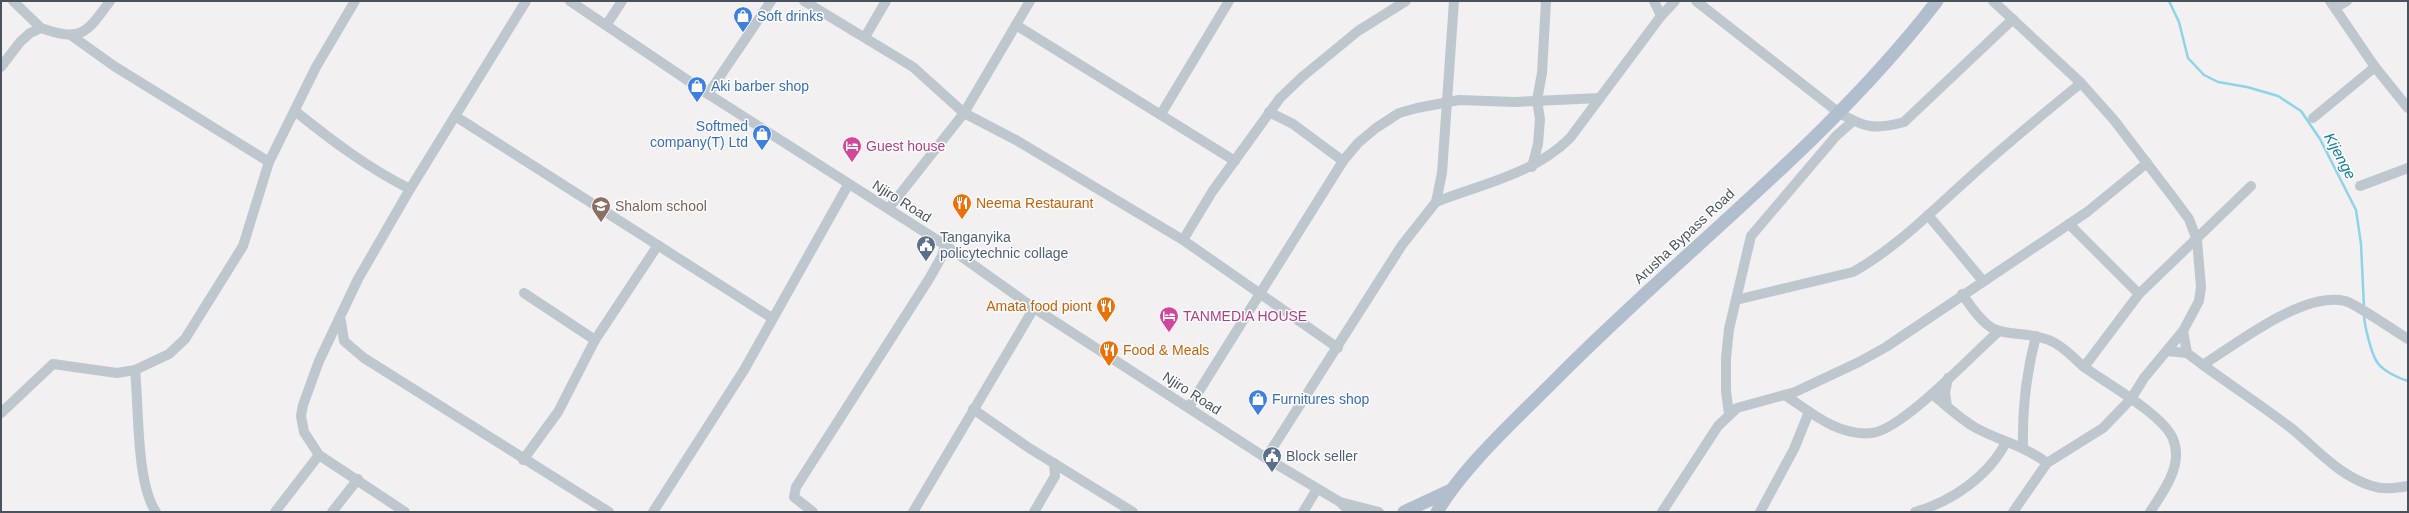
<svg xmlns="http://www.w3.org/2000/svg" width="2409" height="513" viewBox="0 0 2409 513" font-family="Arial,sans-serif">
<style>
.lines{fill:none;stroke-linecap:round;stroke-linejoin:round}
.stream{stroke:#8ed3ea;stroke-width:2.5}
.minor{stroke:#bec7ce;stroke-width:10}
.major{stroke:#b1bece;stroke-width:13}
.labels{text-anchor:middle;stroke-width:3;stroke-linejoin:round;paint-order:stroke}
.shop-label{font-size:14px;fill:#366cbe;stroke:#fff;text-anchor:start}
.hotel-label{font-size:14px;fill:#b23c85;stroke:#fff;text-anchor:start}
.street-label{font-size:14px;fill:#48535d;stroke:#fff}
.food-label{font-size:14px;fill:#c56008;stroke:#fff;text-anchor:start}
.education-label{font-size:14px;fill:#785e54;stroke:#fff;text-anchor:start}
.service-label{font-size:14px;fill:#4e5e75;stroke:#fff;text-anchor:start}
.water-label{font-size:15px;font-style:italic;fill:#0f7da1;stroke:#fff}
</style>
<rect width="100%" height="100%" fill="#f2f0f0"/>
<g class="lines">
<g class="stream">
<path d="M2169,1L2179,22L2188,58L2204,75L2218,82L2247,87L2278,96L2301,111L2320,139L2356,210L2361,244L2364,307"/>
<path d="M2364,314C2364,324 2371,353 2377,362C2383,371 2398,378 2408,381"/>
</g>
<g class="minor">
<path d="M13,1L41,28"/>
<path d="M570,1L708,94L945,245L1034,308L1266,458L1340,502L1350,512"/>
<path d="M804,1L913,67L964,113L1016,140L1183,240L1338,348"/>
<path d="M1654,1L1661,16"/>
<path d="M1696,1L1838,112C1864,128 1875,130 1904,122L2013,19"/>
<path d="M1993,1L2081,83L2114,120L2175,200L2189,219L2197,240L2201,287L2199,301L2183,331L2144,378L2131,399L2103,428L2047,463L2013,512"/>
<path d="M2330,1L2375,67L2408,108"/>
<path d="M2335,8L2347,1"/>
<path d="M607,24L622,1"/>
<path d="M1016,25L1235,161"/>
<path d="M72,36L114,66L269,162"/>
<path d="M865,37L886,1"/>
<path d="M1,67L20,42L30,33L41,28C81,42 86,34 110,1"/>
<path d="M708,94L771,1"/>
<path d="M295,111C331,140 368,168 410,189"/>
<path d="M1269,112L1293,124L1343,161"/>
<path d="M1161,114L1229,1"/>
<path d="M455,116L772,318"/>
<path d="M2313,118L2375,67"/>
<path d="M1532,167L1538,144L1540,119L1537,100L1542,73L1546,1"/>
<path d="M2360,186L2408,168"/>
<path d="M1436,202C1482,184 1534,174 1570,138L1661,16L1675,1"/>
<path d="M889,208L964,113L1030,1"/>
<path d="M1928,215L1983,281"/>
<path d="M2069,224L2139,294"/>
<path d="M1183,240L1212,192L1280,98L1302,77L1358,31L1406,1"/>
<path d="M524,293L595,340"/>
<path d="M1962,294C1970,305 1980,321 1992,328C2005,336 2034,332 2051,341C2065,347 2073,358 2084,367C2106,383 2164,415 2173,439C2184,465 2163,492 2150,512"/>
<path d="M1736,300L1853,272C1896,248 1932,211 1969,178C2005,145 2043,114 2081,83"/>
<path d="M341,321L344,341L364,358L609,512"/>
<path d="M2183,331L2187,353"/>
<path d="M2167,351L2187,353C2221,379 2257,402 2291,428C2317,449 2339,476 2372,486C2384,490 2396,488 2408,486"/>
<path d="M2203,365C2237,343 2304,291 2345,301C2355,303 2396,332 2408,339"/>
<path d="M2084,367L2139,294L2251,186"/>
<path d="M135,370C139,407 136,483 156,512"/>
<path d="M1932,394C1946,405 1960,419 1976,428C2000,441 2025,446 2047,463"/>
<path d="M1785,395C1810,412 1839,437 1872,433C1902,430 1973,354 1999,331"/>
<path d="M1947,406L1945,393L1948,378"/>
<path d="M1189,407L1343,161L1358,143L1376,128L1399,113L1417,108L1459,100L1515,102L1600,98"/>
<path d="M973,409L1029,448L1133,512"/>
<path d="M1,413L53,364L117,373L135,370L169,354L185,339L243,246L269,162L316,67L355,1"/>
<path d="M1729,414L1726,391V358L1729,329L1751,236L1836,136L1853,121"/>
<path d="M2023,447C2022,408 2026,374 2036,336"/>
<path d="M1266,458L1402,245L1436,202L1442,173L1454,1"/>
<path d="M523,460L558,412L595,340L658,245"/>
<path d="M1340,502L1379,512"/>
<path d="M275,512L319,455"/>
<path d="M332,512L358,479"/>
<path d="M405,512L319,455L304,432L301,416L303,405L319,361L358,279L410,189L526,1"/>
<path d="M653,512L744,370L848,185"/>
<path d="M813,512L794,497L796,487L929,279L942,256L945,245"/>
<path d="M913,512L1034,308"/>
<path d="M1034,512L1055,476L1054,463"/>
<path d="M1303,512L1317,489"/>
<path d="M1662,512L1718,426L1737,408L1795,392L1859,362L1886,347L2087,212L2147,163"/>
<path d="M1760,512L1794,449L1809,412"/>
<path d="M1915,512C1951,502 1989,476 2006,442"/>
</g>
<g class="major">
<path d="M1404,512L1449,491"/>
<path d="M1437,512C1463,467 1517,418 1554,381C1680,253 1827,144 1937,1"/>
</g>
</g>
<defs>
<g id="shop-pin" transform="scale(1)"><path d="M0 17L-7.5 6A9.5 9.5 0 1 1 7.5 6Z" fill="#3f7fe0" stroke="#fff"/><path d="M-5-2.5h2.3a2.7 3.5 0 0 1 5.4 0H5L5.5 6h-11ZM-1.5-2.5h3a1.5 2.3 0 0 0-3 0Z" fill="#fff"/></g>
<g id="hotel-pin" transform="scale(1)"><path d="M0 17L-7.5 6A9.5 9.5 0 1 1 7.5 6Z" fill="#d1479c" stroke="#fff"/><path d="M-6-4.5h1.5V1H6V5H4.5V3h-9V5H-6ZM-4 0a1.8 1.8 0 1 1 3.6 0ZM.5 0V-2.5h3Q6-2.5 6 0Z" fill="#fff"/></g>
<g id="restaurant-pin" transform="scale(1)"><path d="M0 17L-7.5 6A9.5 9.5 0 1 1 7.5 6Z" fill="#e8710a" stroke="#fff"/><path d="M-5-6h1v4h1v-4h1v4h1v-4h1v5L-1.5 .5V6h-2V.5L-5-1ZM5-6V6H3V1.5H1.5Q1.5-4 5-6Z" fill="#fff"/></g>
<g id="school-pin" transform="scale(1)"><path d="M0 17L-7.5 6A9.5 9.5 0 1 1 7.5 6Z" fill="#8d6e63" stroke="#fff"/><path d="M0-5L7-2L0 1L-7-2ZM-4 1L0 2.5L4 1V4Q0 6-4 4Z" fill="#fff"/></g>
<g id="civic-pin" transform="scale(1)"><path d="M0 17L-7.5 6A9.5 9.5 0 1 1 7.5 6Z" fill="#5c6f8a" stroke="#fff"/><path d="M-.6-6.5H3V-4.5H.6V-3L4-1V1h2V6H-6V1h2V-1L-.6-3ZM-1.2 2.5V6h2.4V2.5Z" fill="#fff"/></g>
</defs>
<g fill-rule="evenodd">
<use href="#shop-pin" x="743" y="16"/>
<use href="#shop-pin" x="697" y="86"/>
<use href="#shop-pin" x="762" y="134"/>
<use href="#hotel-pin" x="852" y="146"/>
<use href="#restaurant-pin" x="962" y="203"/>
<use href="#school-pin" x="601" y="206"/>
<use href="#civic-pin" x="926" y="245"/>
<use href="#restaurant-pin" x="1106" y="306"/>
<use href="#hotel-pin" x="1169" y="316"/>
<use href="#restaurant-pin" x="1109" y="350"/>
<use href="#shop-pin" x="1258" y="399"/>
<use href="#civic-pin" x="1272" y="456"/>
</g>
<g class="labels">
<g class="shop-label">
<text x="757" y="21">Soft drinks</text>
<text x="711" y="91">Aki barber shop</text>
<text x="748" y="131" text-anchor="end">Softmed<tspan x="748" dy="16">company(T) Ltd</tspan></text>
<text x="1272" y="404">Furnitures shop</text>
</g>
<g class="hotel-label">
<text x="866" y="151">Guest house</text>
<text x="1183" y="321">TANMEDIA HOUSE</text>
</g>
<g class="street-label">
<text transform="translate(902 201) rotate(32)" y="5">Njiro Road</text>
<text transform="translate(1684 236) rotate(-43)" y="5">Arusha Bypass Road</text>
<text transform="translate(1192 393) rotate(33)" y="5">Njiro Road</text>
</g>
<g class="food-label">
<text x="976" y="208">Neema Restaurant</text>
<text x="1092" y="311" text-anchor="end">Amata food piont</text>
<text x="1123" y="355">Food &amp; Meals</text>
</g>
<g class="education-label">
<text x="615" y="211">Shalom school</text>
</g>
<g class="service-label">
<text x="940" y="242">Tanganyika<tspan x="940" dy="16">policytechnic collage</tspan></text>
<text x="1286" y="461">Block seller</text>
</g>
<g class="water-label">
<text transform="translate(2340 156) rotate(62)" y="5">Kijenge</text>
</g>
</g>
<rect width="2409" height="513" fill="none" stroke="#48535d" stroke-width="4"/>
</svg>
